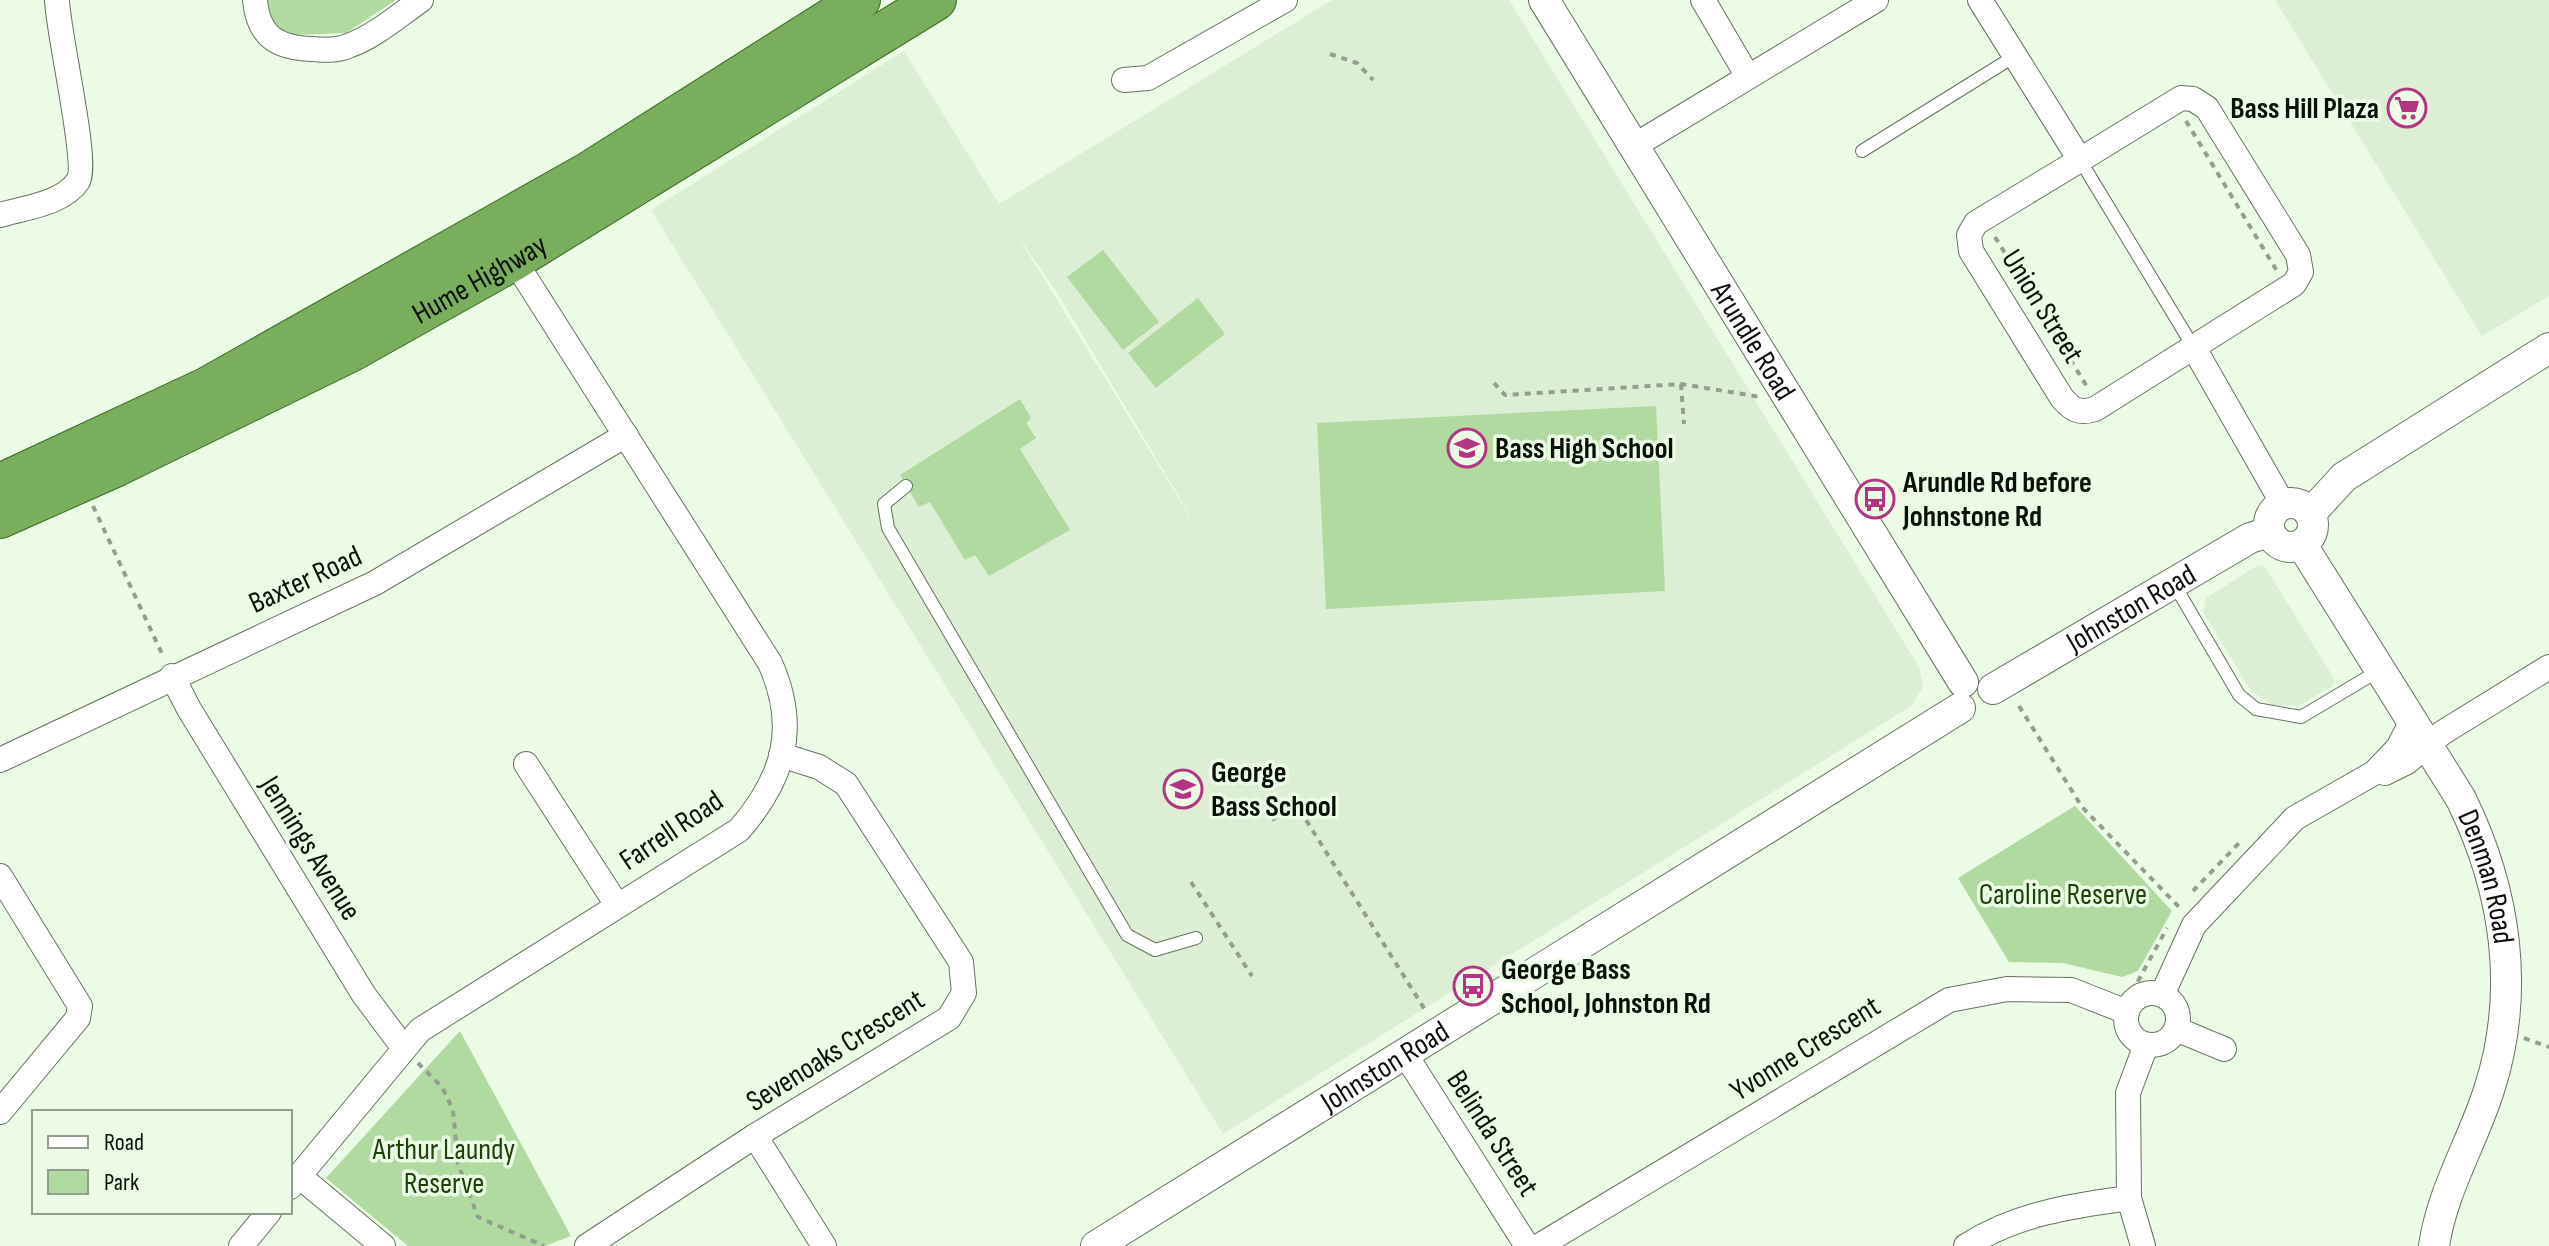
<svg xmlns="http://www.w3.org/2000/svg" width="2549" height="1246" viewBox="0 0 2549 1246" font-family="'Sofia Sans Condensed',sans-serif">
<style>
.built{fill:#dcefd4;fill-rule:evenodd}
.green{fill:#b0da9f}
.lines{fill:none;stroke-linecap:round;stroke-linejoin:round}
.service-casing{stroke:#657260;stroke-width:14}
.minor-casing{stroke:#657260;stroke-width:26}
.tertiary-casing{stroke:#657260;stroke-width:32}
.trunk-casing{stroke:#3b6925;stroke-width:42}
.path{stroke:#939e8f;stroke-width:4;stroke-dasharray:6 6;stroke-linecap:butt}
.service{stroke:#fff;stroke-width:12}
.minor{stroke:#fff;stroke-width:24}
.tertiary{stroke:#fff;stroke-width:30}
.trunk{stroke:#78ae5c;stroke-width:40}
.labels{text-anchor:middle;stroke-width:7;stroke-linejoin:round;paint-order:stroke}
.poi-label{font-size:30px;font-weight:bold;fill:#0a0f08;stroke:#ebfbe6;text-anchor:start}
.street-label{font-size:30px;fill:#0a0f08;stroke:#ebfbe6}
.park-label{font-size:30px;fill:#1d4208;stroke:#ebfbe6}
</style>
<rect width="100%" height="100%" fill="#ebfbe6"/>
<g class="built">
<path d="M1332,0H1509L1919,667L1923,687L1911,706L1223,1134L651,210L904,51L999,204ZM1014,230L1058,294L1190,515H1189Z"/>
<path d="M2275,0H2549V296L2482,336Z"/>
<path d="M2258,565L2265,567L2335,680L2333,686L2298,706L2273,705L2251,691L2203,612L2206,598Z"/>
</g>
<g class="green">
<path d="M268,0H396L346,33L292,35C274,30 269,17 268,0Z"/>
<path d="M1103,250L1159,322L1123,350L1067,277Z"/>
<path d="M1198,298L1225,334L1156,388L1128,353Z"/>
<path d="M1020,399L1031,418L1026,423L1036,438L1020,449L1070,530L989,576L975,555L965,560L930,502L919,507L900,475Z"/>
<path d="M1656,406L1665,591L1326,609L1317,423Z"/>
<path d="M2075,806L2172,911L2138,971L2122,977L2063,963L2009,962L1958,878Z"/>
<path d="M460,1031L571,1236L545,1246H408L326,1178Z"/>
</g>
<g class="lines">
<g class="service-casing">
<g id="service">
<path d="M1862,151L2015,56"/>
<path d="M2080,160L2194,348"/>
<path d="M906,486L884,504L888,528L1127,935L1155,950L1196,938"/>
<path d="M2174,584L2239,695L2256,709L2301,717L2380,670"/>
</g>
</g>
<g class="minor-casing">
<g id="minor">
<path d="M255,0C258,36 277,48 312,49C324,50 337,51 348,46C374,37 398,16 421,0"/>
<path d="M1703,0L1747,75"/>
<path d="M1980,0L2080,160L1976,223L1969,235L1971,251L2062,398C2072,410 2080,414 2095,409L2294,284L2301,272L2298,255L2207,108L2193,99L2181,98L2080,160"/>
<path d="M1124,80L1148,78L1285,0"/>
<path d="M1634,146L1876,0"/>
<path d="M0,215C23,208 63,204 78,181C89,163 58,34 57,0"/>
<path d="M2194,348L2283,504"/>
<path d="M172,676L189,709L364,995L403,1047"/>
<path d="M0,760L375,583L626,435"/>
<path d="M526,764L617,905"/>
<path d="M2385,773L2407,762L2442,733L2549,667"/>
<path d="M0,876L80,1006L78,1018L0,1112"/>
<circle cx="2152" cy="1019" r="26"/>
<path d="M2162,995L2194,925L2295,818L2374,773L2398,748L2413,719"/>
<path d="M2176,1029L2224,1049"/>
<path d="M1405,1054L1527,1246"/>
<path d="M755,1136L824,1246"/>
<path d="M299,1176L383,1246"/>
<path d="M290,1187L420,1030L739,830C784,778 799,728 770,663L514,260"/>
<path d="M241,1246L269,1212"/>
<path d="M587,1246L755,1136L949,1018L964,993L961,962L846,784L819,767L781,755"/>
<path d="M1539,1246L1949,1000L2007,989L2071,990L2127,1012"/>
<path d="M1966,1246C2016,1214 2070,1206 2129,1198"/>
<path d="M2143,1246L2129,1198L2128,1093L2146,1045"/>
</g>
</g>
<g class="tertiary-casing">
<g id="tertiary">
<path id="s1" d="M1544,0L1963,682"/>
<circle cx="2291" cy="525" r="22"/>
<path d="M2310,514L2344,477L2549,348"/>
<path id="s2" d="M2302,545L2461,799C2506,891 2521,991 2489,1090C2472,1143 2442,1191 2434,1246"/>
<path id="s3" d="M1993,689L2250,538L2270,532"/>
<path id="s4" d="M1096,1246L1960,708"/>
</g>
</g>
<g class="trunk-casing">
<g id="trunk">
<path d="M0,484L206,388L589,172L860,0"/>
<path id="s5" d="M0,518L117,466L350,352L514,260L936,0"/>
</g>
</g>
<g class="path">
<path d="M1330,54L1357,63L1373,80"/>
<path d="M2186,121L2277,271"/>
<path d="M1995,237L2089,390"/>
<path d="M1494,383L1505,395L1681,384L1761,397"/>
<path d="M1681,384L1684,424"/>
<path d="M93,506L164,658"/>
<path d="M2019,706L2082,807L2180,908"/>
<path d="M1272,820L1296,804L1427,1013"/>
<path d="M1191,882L1252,976"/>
<path d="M2193,891L2242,840"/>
<path d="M2132,992L2167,928"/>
<path d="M2524,1038L2549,1047"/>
<path d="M418,1063L442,1087L453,1110L458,1164L478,1217L544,1246"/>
</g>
<use href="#service" class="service"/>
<use href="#minor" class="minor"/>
<use href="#tertiary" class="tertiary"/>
<use href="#trunk" class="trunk"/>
</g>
<defs>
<g id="supermarket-ring" transform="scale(2)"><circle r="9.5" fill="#ebfbe6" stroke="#b43583" stroke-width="1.5"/><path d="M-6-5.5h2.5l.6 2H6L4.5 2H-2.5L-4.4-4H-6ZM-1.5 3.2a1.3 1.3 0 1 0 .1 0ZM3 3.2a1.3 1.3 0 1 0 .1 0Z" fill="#b43583"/></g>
<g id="school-ring" transform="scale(2)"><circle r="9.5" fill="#ebfbe6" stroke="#b43583" stroke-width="1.5"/><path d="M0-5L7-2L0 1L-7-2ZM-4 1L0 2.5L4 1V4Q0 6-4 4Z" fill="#b43583"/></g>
<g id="bus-ring" transform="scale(2)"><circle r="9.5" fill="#ebfbe6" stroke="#b43583" stroke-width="1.5"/><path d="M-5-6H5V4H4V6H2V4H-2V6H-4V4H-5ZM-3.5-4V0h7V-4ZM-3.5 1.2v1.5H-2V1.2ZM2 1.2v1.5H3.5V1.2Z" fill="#b43583"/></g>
</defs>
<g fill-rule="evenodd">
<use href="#supermarket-ring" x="2407" y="108"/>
<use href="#school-ring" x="1467" y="448"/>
<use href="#bus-ring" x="1875" y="499"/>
<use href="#school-ring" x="1183" y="789"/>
<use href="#bus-ring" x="1473" y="986"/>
</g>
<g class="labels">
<g class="poi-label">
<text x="2379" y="118" text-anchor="end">Bass Hill Plaza</text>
<text x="1495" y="458">Bass High School</text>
<text x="1903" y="492">Arundle Rd before<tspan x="1903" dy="34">Johnstone Rd</tspan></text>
<text x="1211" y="782">George<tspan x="1211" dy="34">Bass School</tspan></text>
<text x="1501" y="979">George Bass<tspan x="1501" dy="34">School, Johnston Rd</tspan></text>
</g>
<g class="street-label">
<text dy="10" stroke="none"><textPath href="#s5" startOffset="536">Hume Highway</textPath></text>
<text transform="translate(2043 306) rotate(58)" y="10">Union Street</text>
<text dy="10" stroke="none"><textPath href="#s1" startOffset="400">Arundle Road</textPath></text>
<text transform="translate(305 579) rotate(-25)" y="10">Baxter Road</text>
<text dy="10" stroke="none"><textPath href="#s3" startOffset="160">Johnston Road</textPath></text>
<text transform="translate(671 830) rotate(-34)" y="10">Farrell Road</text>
<text transform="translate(311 848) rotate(58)" y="10">Jennings Avenue</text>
<text dy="10" stroke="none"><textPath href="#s2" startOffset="382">Denman Road</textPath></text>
<text transform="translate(1805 1048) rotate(-32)" y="10">Yvonne Crescent</text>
<text transform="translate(835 1050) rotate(-32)" y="10">Sevenoaks Crescent</text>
<text dy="10" stroke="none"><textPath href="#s4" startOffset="340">Johnston Road</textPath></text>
<text transform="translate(1493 1133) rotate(57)" y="10">Belinda Street</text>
</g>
<g class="park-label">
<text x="2063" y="904">Caroline Reserve</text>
<text x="444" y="1159">Arthur Laundy<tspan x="444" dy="34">Reserve</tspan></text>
</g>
</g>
<rect x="32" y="1110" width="260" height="104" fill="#ebfbe6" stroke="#919d8d" stroke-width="2"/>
<rect x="48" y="1136" width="40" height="12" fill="#ffffff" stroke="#919d8d" stroke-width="2"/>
<text x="104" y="1150" font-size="24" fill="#0a0f08">Road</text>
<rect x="48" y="1170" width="40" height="24" fill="#b0da9f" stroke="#919d8d" stroke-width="2"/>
<text x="104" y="1190" font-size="24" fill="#0a0f08">Park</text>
</svg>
